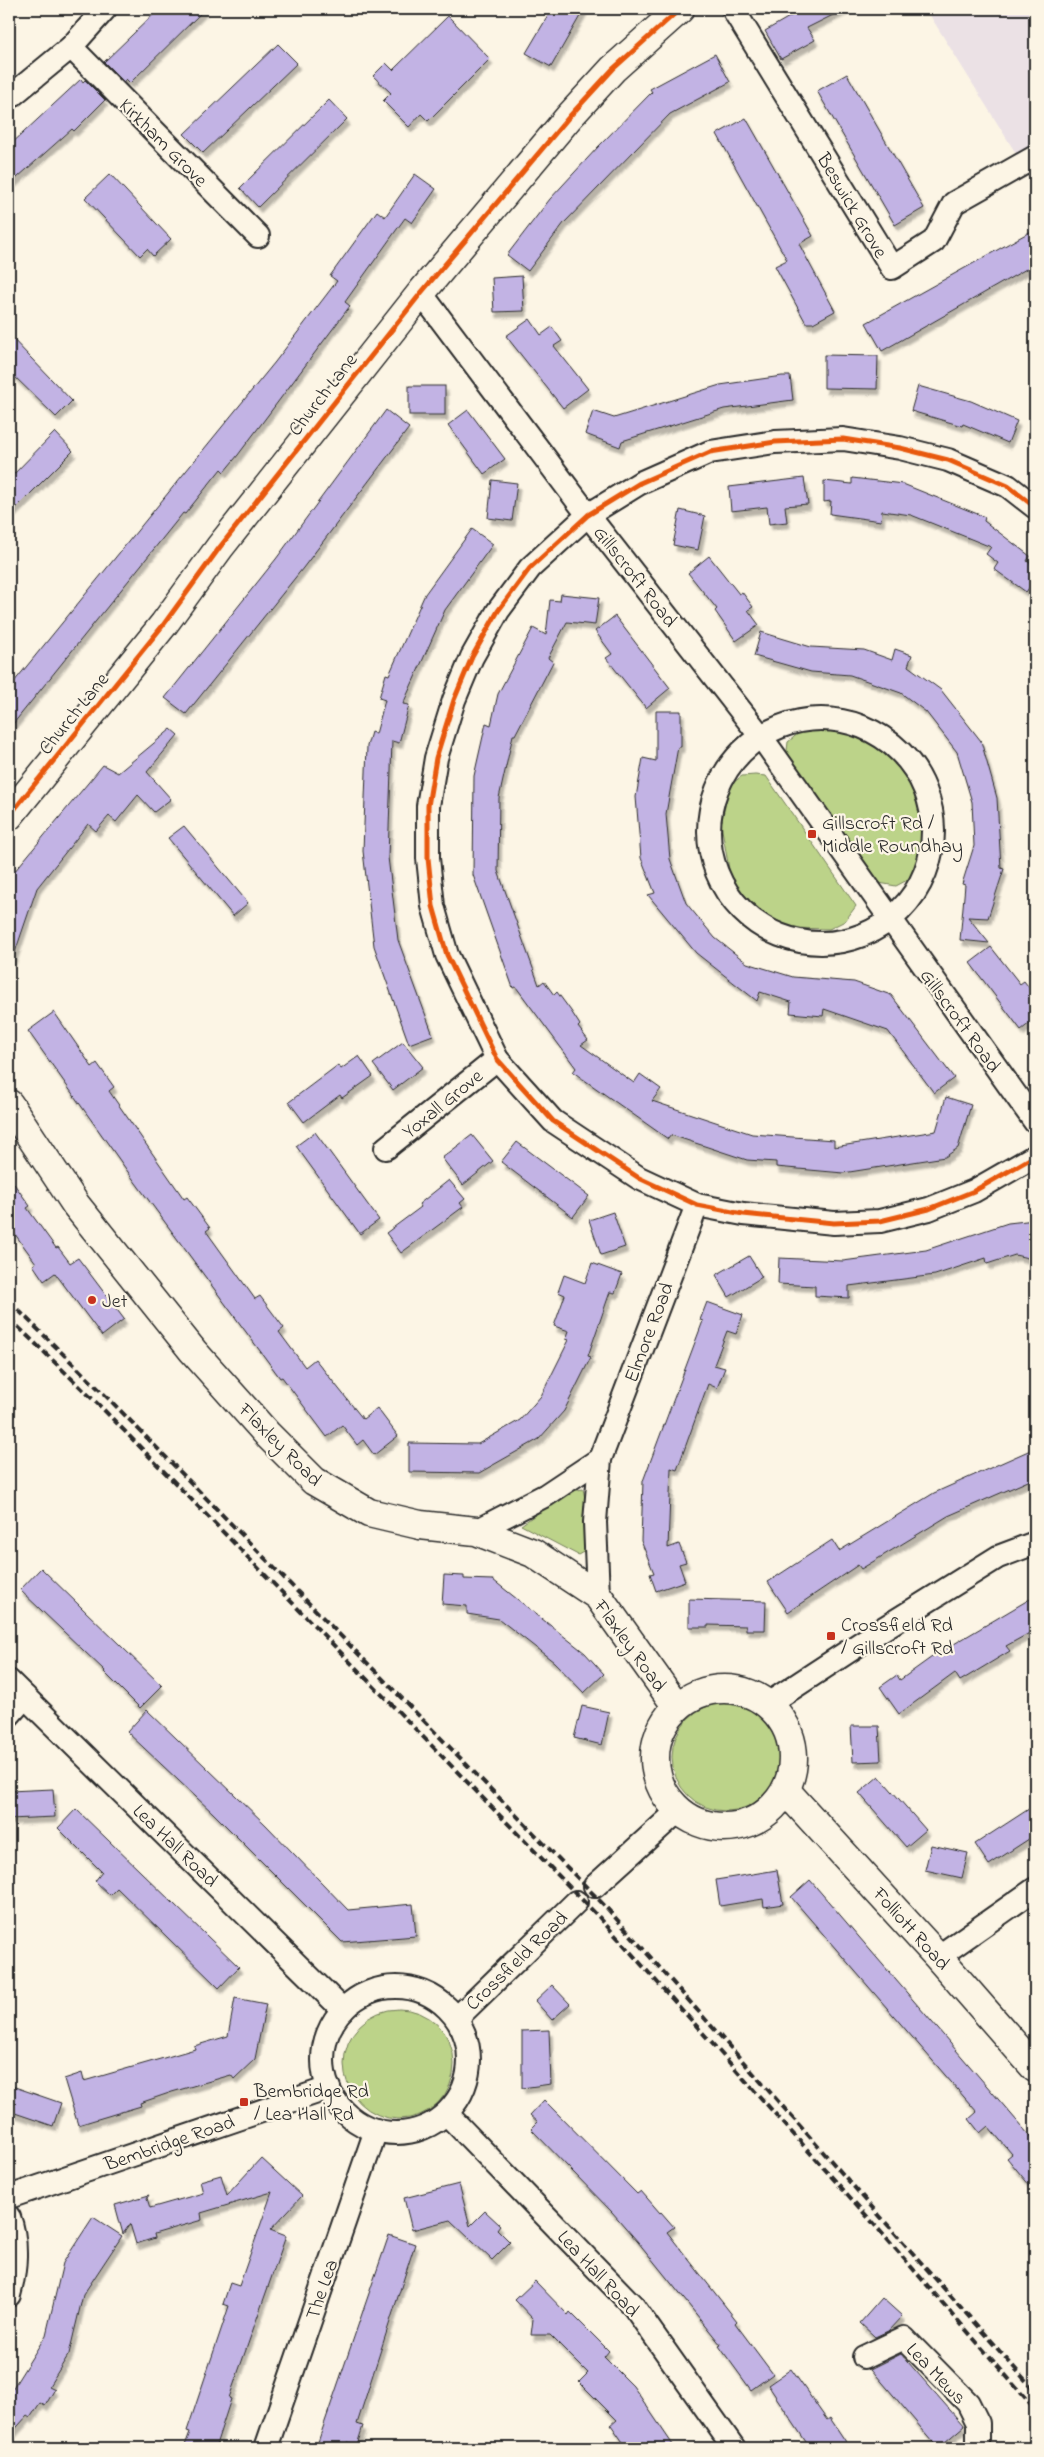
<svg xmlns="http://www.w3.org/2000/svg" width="1044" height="2457" viewBox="0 0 1044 2457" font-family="'Indie Flower',sans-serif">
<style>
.built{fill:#ebe1e5}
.green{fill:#bcd389;stroke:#747f5a}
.building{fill:#c2b3e4;stroke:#2b2b2b;filter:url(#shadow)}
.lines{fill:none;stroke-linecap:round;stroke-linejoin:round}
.minor-casing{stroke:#2b2b2b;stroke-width:26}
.tertiary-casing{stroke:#2b2b2b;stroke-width:31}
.minor{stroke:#fcf5e5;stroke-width:22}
.tertiary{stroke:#fcf5e5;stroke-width:28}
.rail{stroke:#2b2b2b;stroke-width:4;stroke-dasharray:8 4;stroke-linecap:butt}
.cycleway-casing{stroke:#fcf5e5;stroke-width:8}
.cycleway{stroke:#e8590c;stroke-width:5}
.poi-dot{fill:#c8321e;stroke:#fcf5e5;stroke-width:2}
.labels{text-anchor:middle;stroke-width:4.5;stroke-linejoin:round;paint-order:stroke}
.street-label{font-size:20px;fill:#2b2b2b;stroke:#fcf5e5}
.poi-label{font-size:20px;fill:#2b2b2b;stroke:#fcf5e5;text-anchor:start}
</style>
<defs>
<filter id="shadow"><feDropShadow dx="3" dy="5.5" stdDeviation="1" flood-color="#0004"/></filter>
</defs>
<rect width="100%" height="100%" fill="#fcf5e5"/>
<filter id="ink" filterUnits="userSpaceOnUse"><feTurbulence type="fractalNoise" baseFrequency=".02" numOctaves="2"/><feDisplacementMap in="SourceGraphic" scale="10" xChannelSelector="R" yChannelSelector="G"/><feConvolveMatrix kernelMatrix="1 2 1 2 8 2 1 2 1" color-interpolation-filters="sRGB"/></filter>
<g filter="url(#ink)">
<path class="built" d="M926,9H1035V184Z"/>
<g class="green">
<path d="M829,726L880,747L911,771L925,806L929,843L911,878L896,886L879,883L786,759L788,742L800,732Z"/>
<path d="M755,775L766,776L856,906L845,921L829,929L791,928L757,909L731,880L721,824L730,785L742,776Z"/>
<path d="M583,1489L588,1512L585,1551L578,1555L521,1525L567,1492Z"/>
<circle cx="726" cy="1757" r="54"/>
<circle cx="399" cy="2064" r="55"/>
</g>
<g class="building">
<path d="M159,9H205L130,83L126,79L124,82L104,62Z"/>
<path d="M552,9H584L551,67L526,53Z"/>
<path d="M803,9H845L807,28L815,40L781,59L765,31Z"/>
<path d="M448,16L490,59L428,121L421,114L409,127L383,101L391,93L373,76L386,63L393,70Z"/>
<path d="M278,44L297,63L203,153L184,134Z"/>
<path d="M715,54L730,82L670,114L564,223L528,271L507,255L550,199L598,147L652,92L650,89Z"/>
<path d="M847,74L924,208L895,225L817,91Z"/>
<path d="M81,79L83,82L85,80L105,100L74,131L72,129L9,185V146Z"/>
<path d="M329,100L347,119L258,207L240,188Z"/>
<path d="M746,118L813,236L799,244L835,311L813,323H806L775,266L787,260L717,134Z"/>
<path d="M110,174L171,239L153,256L147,249L140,256L85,198Z"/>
<path d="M415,174L436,189L412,223L405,218L345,302L350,306L238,455L224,472L221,469L185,514L183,513L9,729V688L275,362L337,281L330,276L377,211L385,217Z"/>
<path d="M1035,229V264L882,351L866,323Z"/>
<path d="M522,276L524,311L494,312L492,278Z"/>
<path d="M530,319L541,335L552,327L562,341L554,346L588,389L563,408L506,336Z"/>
<path d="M9,335L72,401L56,417L9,371Z"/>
<path d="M824,355L878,356L877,389L824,388Z"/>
<path d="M782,376H790L793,400L724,409L622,441L620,447L585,434L593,411L614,418L720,385Z"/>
<rect x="409" y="386" width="36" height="29"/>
<path d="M918,386L971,401L1017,421L1008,443L963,424L962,426L911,411Z"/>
<path d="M386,410L409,428L303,568L186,714L165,698L276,559Z"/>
<path d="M468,410L505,459L484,474L448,425Z"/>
<path d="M55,432L73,451L9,515V479Z"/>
<path d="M804,478L808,504L785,506L787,522L769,524L767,507L731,511L729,487Z"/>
<path d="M852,478L903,484L985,517L984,521L1030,556L1027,561L1035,567V580L1026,592L994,569L998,563L986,554L991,547L911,515L882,511L881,521L830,514L831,501L824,502V481L852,484Z"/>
<path d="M492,480L517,483L512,521L488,518Z"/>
<path d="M680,510L705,516L698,550L673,545Z"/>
<path d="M472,529L493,544L445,610L403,704L409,705L399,743L392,741L388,857L398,940L433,1035L409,1044L374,946L363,851L367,746L371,732L376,734L385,700L379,698L386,674L389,675L425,594Z"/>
<path d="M709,556L739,594L742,592L753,607L748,610L759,625L736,641L715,611L717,609L688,573Z"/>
<path d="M561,594L599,598L595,625L567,622L548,658L553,662L515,735H513L499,798L498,871L539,985L544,981L554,995L557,992L571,1011L580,1025L578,1027L588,1040L581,1045L634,1083L640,1074L661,1089L652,1101L752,1134L834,1140V1147L936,1131L946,1097L971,1105L958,1148L945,1157L843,1173L776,1167V1162L747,1160L671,1135L668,1139L573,1072L576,1068L516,987L513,988L473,875L474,776L486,723L491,725L498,694L533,628L546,635L550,600L560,601Z"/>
<path d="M615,616L670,688L646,708L606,658L612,654L595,631Z"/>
<path d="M761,632L811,647L864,650L892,660L895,649L912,655L908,666L941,690L981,741L997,798L1001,868L1004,869L988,918L968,917L989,943L960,940L965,885L962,884L974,846L972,802L957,752L926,712L901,693L850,675L811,672L754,656Z"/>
<path d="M656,711H681V747H678L666,814L670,859L686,903L715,938L747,963L793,977L854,982L891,995L954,1078L934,1093L888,1031L824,1009L823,1016L790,1013L791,1002L760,992L757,1001L696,953L648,895L655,893L641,858L636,797L643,758L656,761Z"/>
<path d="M171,729L178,735L147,772L171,799L154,812L138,795L116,822L109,816L96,831L88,824L37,888L12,961L9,960V878L103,765L118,773Z"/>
<path d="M184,826L248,903L233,916L168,838Z"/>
<path d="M991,947L1020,984L1024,981L1035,995V1019L1021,1030L970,963Z"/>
<path d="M54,1012L92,1067L97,1063L114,1087L109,1091L184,1199L187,1197L210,1228L206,1231L255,1299L260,1296L284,1328L279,1332L305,1367L315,1359L363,1419L377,1408L398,1436L374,1455L363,1440L357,1445L342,1425L327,1437L282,1377L280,1378L133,1179L28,1031Z"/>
<path d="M403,1042L423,1067L393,1090L373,1064Z"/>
<path d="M359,1056L373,1076L342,1098L340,1095L304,1122L289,1102L338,1065L341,1069Z"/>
<path d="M315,1132L379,1220L360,1234L296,1146Z"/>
<path d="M472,1135L493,1161L463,1185L442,1158Z"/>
<path d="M517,1142L589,1196L573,1217L501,1162Z"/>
<path d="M9,1177L30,1206L27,1208L56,1248L58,1247L70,1263L78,1258L124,1319L102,1336L55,1273L44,1281L33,1265L36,1263L9,1226Z"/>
<path d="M449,1180L465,1199L460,1203L463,1207L401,1253L386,1233L421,1207L419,1204Z"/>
<path d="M613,1212L625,1247L601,1255L589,1220Z"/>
<path d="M1035,1220V1244L1032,1259L1015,1255L987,1264L986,1258L935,1275L849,1286V1298L815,1296V1286L778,1284L779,1258L843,1261L926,1250L1008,1223Z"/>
<path d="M749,1256L762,1277L729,1297L716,1275Z"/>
<path d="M592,1263L622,1274L615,1293L610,1292L588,1356L591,1357L564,1411L539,1439L479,1473L409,1472V1443L478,1444L520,1420L541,1396L569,1340L566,1339L569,1331L554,1326L565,1295L558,1292L564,1275L585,1283Z"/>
<path d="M707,1302L743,1315L736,1334L727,1331L714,1365L725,1368L717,1388L708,1384L677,1470L671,1468L668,1548L679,1544L686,1562L679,1564L685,1581L656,1591L650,1574L654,1573L641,1541L643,1481L703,1321L700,1320Z"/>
<path d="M1035,1448V1478L948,1516L861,1569L858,1565L788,1612L768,1582L832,1540L839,1551L934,1493Z"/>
<path d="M41,1568L162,1686L140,1708L104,1672L105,1671L20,1590Z"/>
<path d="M444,1575L464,1576V1579L493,1580L585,1653L604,1674L584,1693L554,1662L499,1619L467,1614V1606L442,1604Z"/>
<path d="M1035,1596V1630L1006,1646L1010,1651L960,1681L955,1673L899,1714L880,1687L897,1675L900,1680L932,1657Z"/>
<path d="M689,1599L766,1601L765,1630H746V1626L708,1625V1627H689Z"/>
<path d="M582,1706L609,1712L602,1745L574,1738Z"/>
<path d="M147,1710L266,1825L348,1910L413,1904L416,1936L342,1942L213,1813L127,1732Z"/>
<path d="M851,1726H879L881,1761L853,1762Z"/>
<path d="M879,1776L926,1830L906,1847L859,1793Z"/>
<path d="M53,1789L55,1817L9,1819V1791Z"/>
<path d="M1035,1805V1835L989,1865L975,1844Z"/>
<path d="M76,1809L239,1967L219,1988L117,1888L110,1895L95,1881L102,1872L58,1828Z"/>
<path d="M931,1845L968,1853L962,1878L925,1870Z"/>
<path d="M777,1870L783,1904L764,1907L763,1899L720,1906L716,1880Z"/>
<path d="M810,1880L1035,2142V2192L1007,2158L1012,2154L988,2126L980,2133L969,2119L977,2112L791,1897Z"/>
<path d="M552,1985L570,2004L552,2020L535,2001Z"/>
<path d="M235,1998L266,2004L255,2059L234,2079L231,2075L172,2092L140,2103L141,2106L78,2125L64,2079L82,2073L84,2081L195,2049L194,2046L228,2036Z"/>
<path d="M549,2030L551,2084L522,2088V2031Z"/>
<path d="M9,2085L61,2103L53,2126L9,2111Z"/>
<path d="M544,2100L637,2194L641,2191L660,2213L661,2212L674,2227L667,2232L737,2321L735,2323L773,2374L751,2390L719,2346L721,2345L638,2242L612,2212L531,2129L538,2122L530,2115Z"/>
<path d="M261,2158L302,2196L270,2230L286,2236L229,2398L231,2399L215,2448H184L190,2432L187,2431L229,2306L223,2304L230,2283L239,2286L272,2192L201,2213L202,2220L154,2234L155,2238L136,2244L130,2224L123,2234L115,2205L149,2195L147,2198L150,2208L203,2193L200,2181L221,2175L227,2195Z"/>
<path d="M459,2184L470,2226L485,2211L500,2225L497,2229L510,2242L492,2260L450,2220L412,2230L404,2198Z"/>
<path d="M93,2217L122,2236L83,2295L69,2354L49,2386L55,2389L45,2406L40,2403L30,2418L27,2416L9,2436V2394L46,2335L63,2263Z"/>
<path d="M389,2235L415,2244L357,2424L363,2426L357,2445L347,2442L345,2448H316Z"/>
<path d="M535,2281L568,2315L570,2312L609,2351L604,2357L633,2386L675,2448H627L611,2425L617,2420L579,2382L588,2373L550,2335H531L533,2319L515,2300Z"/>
<path d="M882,2298L902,2316L888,2331L875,2337L860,2323Z"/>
<path d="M901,2354L964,2426L938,2448L871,2369Z"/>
<path d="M791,2369L827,2420L830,2418L850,2448H810L768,2385Z"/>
</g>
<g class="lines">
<g class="minor-casing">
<g id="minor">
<path d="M733,9L892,268L934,241L954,203L1035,157"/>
<path d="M71,47L258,236"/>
<path d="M9,98L71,47L105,9"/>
<path d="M421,293L588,515L762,738L1035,1122"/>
<path d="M1035,507L1008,486L948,460L900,448L843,439L775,442L710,452L640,483L588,515L530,568L498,611L472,657L454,700L436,758L428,806V858L433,906L447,955L497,1059L553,1121L639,1178L697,1205L743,1214L834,1223L880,1221L929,1209L974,1191L1035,1156"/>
<circle cx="821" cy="831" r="112"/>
<path d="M386,1148L497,1059"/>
<path d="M476,1531L546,1495L600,1459"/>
<path d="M598,1596L595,1522L600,1459L697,1205"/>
<path d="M9,1681L343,2010"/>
<path d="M768,1704L881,1630L998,1557L1035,1543"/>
<path d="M9,1715L25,1697"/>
<path d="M595,1886L679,1810"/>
<path d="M938,1957L1035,1889"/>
<circle cx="396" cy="2060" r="73"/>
<path d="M457,2018L576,1902"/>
<path d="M447,2114L634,2307L734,2448"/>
<path d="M9,2197L329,2088"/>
<path d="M9,2217C18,2241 16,2271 9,2295"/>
<path d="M864,2357L904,2338L968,2403L978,2423V2448"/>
<path d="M266,2448L376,2130"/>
</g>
</g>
<g class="tertiary-casing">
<g id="tertiary">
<path d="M9,816L164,624L220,547L421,293L569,117L613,69L680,9"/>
<path d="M9,1104L76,1205L193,1351L268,1435L314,1481L369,1513L420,1525L476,1531L533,1553L598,1596L677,1707"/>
<circle cx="724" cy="1758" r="69"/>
<path d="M786,1791L938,1957L1035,2068"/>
</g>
</g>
<use href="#minor" class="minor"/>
<use href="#tertiary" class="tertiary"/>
<g class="rail">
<path d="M9,1301L111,1401L605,1906L1035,2391"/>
<path d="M9,1318L104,1410L598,1916L873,2223L1035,2409"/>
</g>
<g class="cycleway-casing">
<g id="cycleway">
<path d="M1035,507L1008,486L948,460L900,448L843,439L775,442L710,452L640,483L588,515L530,568L498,611L472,657L454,700L436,758L428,806V858L433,906L447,955L497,1059L553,1121L639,1178L697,1205L743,1214L834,1223L880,1221L929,1209L974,1191L1035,1156"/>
<path d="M9,816L164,624L220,547L421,293L569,117L613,69L680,9"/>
</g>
</g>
<use href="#cycleway" class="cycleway"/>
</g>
</g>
<g class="poi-dot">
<rect x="807" y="829" width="10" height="10" rx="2.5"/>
<circle cx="92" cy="1300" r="5"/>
<rect x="826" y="1631" width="10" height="10" rx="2.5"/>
<rect x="239" y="2097" width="10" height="10" rx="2.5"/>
</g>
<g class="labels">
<g class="street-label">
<text transform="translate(164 142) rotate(45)" y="7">Kirkham Grove</text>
<text transform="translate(853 205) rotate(59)" y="7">Beswick Grove</text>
<text transform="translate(322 394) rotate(-52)" y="7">Church Lane</text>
<text transform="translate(636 576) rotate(52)" y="7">Gillscroft Road</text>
<text transform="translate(73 713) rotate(-51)" y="7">Church Lane</text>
<text transform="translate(961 1020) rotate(54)" y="7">Gillscroft Road</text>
<text transform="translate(442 1103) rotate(-39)" y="7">Yoxall Grove</text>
<text transform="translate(648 1332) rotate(-69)" y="7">Elmore Road</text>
<text transform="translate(281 1444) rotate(45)" y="7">Flaxley Road</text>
<text transform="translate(631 1645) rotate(54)" y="7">Flaxley Road</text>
<text transform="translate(176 1845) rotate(44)" y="7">Lea Hall Road</text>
<text transform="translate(912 1928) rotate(48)" y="7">Folliott Road</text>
<text transform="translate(516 1960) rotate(-44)" y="7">Crossfield Road</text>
<text transform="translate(169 2142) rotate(-19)" y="7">Bembridge Road</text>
<text transform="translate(599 2273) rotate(47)" y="7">Lea Hall Road</text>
<text transform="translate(321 2289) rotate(-71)" y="7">The Lea</text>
<text transform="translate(937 2373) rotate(46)" y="7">Lea Mews</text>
</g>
<g class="poi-label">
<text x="822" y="829">Gillscroft Rd /<tspan x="822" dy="23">Middle Roundhay</tspan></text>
<text x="102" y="1307">Jet</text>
<text x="841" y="1631">Crossfield Rd<tspan x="841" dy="23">/ Gillscroft Rd</tspan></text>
<text x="254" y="2097">Bembridge Rd<tspan x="254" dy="23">/ Lea Hall Rd</tspan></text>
</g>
</g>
<rect width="1044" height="2457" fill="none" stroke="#fcf5e5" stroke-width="30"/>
<rect x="15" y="15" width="1014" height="2427" fill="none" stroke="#2b2b2b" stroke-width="2" filter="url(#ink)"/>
</svg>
